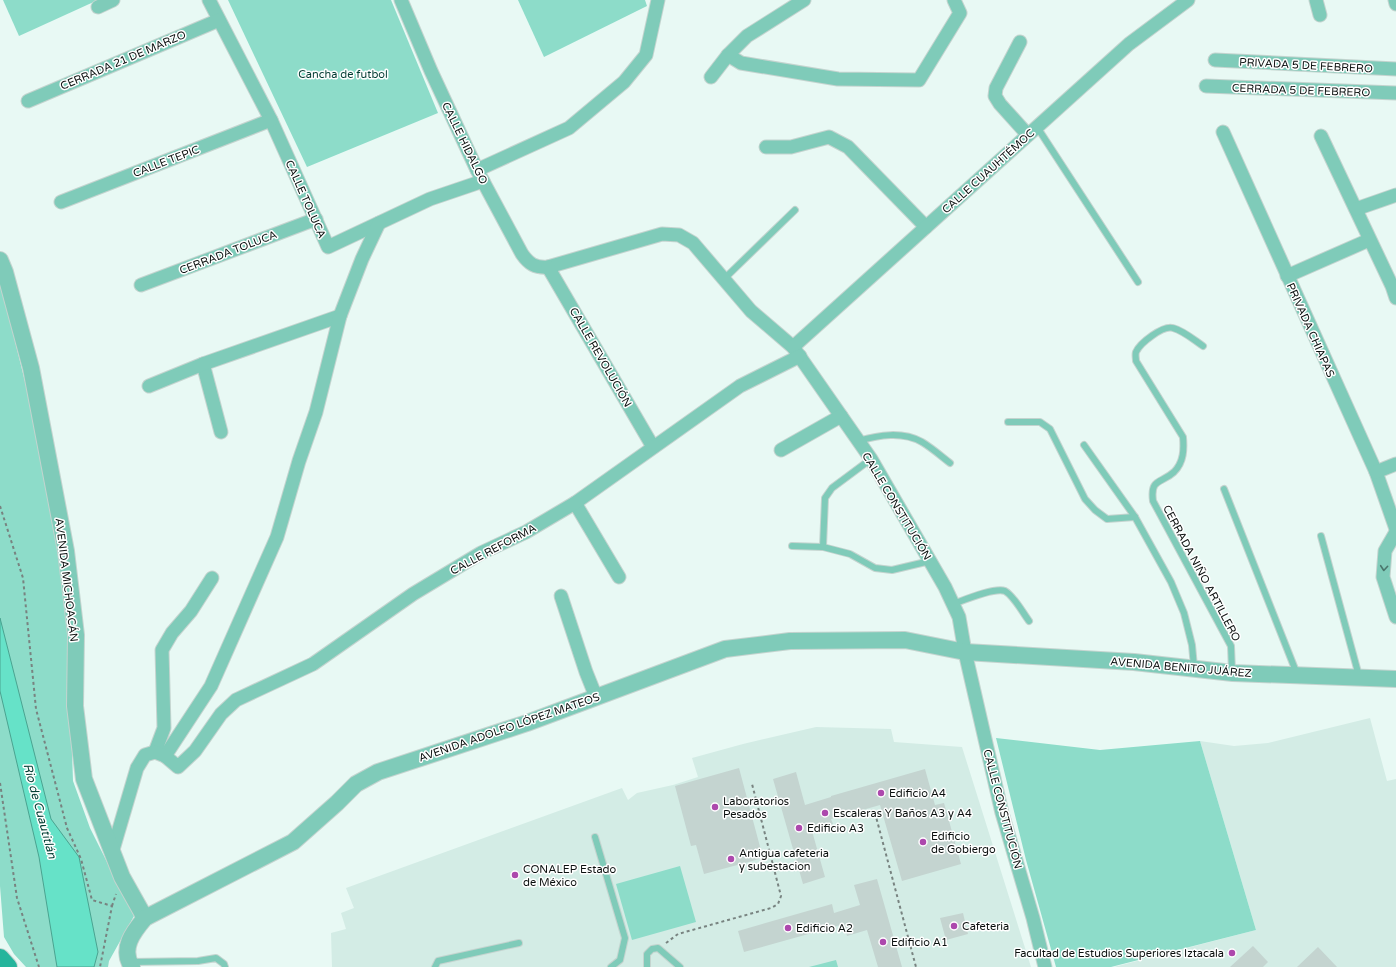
<svg xmlns="http://www.w3.org/2000/svg" width="1396" height="967" viewBox="0 0 1396 967" font-family="'Varela Round',sans-serif">
<style>
.built{fill:#d3ece5}
.green{fill:#8ddcc9}
.water{fill:#66e2c8;stroke:#4aa390}
.building{fill:#c4d4d0}
.lines{fill:none;stroke-linecap:round;stroke-linejoin:round}
.service-casing{stroke:#c4d4cf;stroke-width:8}
.minor-casing{stroke:#c4d4cf;stroke-width:15}
.tertiary-casing{stroke:#c4d4cf;stroke-width:18}
.secondary-casing{stroke:#c4d4cf;stroke-width:20}
.path{stroke:#788380;stroke-width:2;stroke-dasharray:3 3;stroke-linecap:butt}
.service{stroke:#7fcbb9;stroke-width:6}
.minor{stroke:#7fcbb9;stroke-width:13}
.tertiary{stroke:#7fcbb9;stroke-width:16}
.secondary{stroke:#25b59c;stroke-width:18}
.oneway{stroke:#4a766c}
.poi-dot{fill:#ad48ad;stroke:#fff;stroke-width:1.5}
.labels{text-anchor:middle;stroke-width:3;stroke-linejoin:round;paint-order:stroke}
.street-label{font-size:11px;fill:#0a0f0e;stroke:#fff}
.park-label{font-size:11px;fill:#003c32;stroke:#fff}
.poi-label{font-size:11px;fill:#0a0f0e;stroke:#fff;text-anchor:start}
.water-label{font-size:12px;font-style:italic;fill:#054036;stroke:#fff}
</style>
<rect width="100%" height="100%" fill="#e8f9f4"/>
<g class="built">
<path d="M1370,718L1387,781L1396,779V967H1114L1256,930L1200,741L1234,746L1268,743Z"/>
<path d="M816,727L891,729L894,742L962,747L1031,967H332L331,933L346,929L341,913L354,908L346,888L622,788L628,800L637,793L673,785L698,777L692,758L743,744Z"/>
</g>
<g class="green">
<path d="M3,0H98L19,36Z"/>
<path d="M228,0H391L438,113L307,167Z"/>
<path d="M518,0H645L647,6L544,57Z"/>
<path d="M0,280L31,406L57,541L68,634L73,781L90,828L134,916L109,961L108,967H26L14,954L4,937L0,886Z"/>
<path d="M996,738L1100,750L1200,741L1256,930L1111,967H1056L1026,860Z"/>
<path d="M680,866L696,922L632,940L616,884Z"/>
<path d="M836,960L838,967H809Z"/>
</g>
<path class="water" d="M0,618L51,819L79,857L98,952L94,967H57L39,857L0,691Z"/>
<g class="building">
<path d="M739,768L763,858L704,874L696,845L691,846L675,786Z"/>
<path d="M925,769L935,805L944,803L961,864L902,881L880,805L831,819L833,824L812,831L825,877L803,884L773,779L796,772L805,805L831,797V796Z"/>
<path d="M877,879L902,967H878L867,930L847,936L844,924L744,952L738,931L832,904L834,913L860,905L854,885Z"/>
<path d="M963,913L968,934L946,940L940,918Z"/>
<path d="M1253,946L1268,962L1263,967H1230Z"/>
<path d="M1318,947L1337,967H1297Z"/>
</g>
<g class="lines">
<g class="service-casing">
<g id="service">
<path d="M1037,127L1138,282"/>
<path d="M724,279L795,210"/>
<path d="M1203,346C1194,340 1184,331 1173,328C1163,325 1140,343 1136,352C1135,355 1136,358 1136,361L1183,437C1184,449 1184,462 1174,472C1161,484 1150,478 1153,501L1231,646L1232,671"/>
<path d="M1008,422H1040L1050,429L1085,499L1095,510L1107,519L1135,517"/>
<path d="M858,441C879,435 902,431 922,442C932,448 941,456 950,463"/>
<path d="M1084,445L1135,517L1171,582L1184,613L1192,645L1194,667"/>
<path d="M1224,489L1297,674"/>
<path d="M1321,536L1359,676"/>
<path d="M792,546L823,547L850,554L875,568L892,570L930,561"/>
<path d="M823,547L825,498L832,488L871,459"/>
<path d="M953,604C964,600 995,587 1005,591C1014,596 1023,613 1029,621"/>
<path d="M595,837L625,938L620,960L611,967"/>
<path d="M130,962L198,961L216,958L224,964L225,967"/>
<path d="M435,967L438,961L519,943"/>
<path d="M647,967V954L652,949L658,948L680,967"/>
</g>
</g>
<g class="minor-casing">
<g id="minor">
<path d="M209,0L271,120L328,247L430,199L483,181"/>
<path d="M401,0L431,71L477,170L522,254C529,264 535,268 548,267L662,234L679,235L693,243L751,311L793,347L871,459L945,587L959,617L965,652L1002,813L1033,918L1045,967"/>
<path d="M1316,0L1320,15"/>
<path d="M1395,0L1396,4"/>
<path d="M98,7L113,0"/>
<path d="M1020,42L996,88L995,96L1000,104L1028,135"/>
<path d="M728,55L741,63L838,79L919,80L960,13L954,0"/>
<path d="M1215,60L1396,69"/>
<path d="M711,77L728,55L747,36L804,0"/>
<path d="M1206,86L1396,93"/>
<path d="M28,101L219,20"/>
<path d="M1223,132L1376,472L1396,529"/>
<path d="M1321,136L1392,286L1396,298"/>
<path d="M766,147H791L829,137L848,147L926,227"/>
<path d="M477,170L569,128L624,82L646,55L658,0"/>
<path d="M61,202L271,120"/>
<path d="M1356,209L1396,195"/>
<path d="M548,267L653,447"/>
<path d="M1287,276L1369,240"/>
<path d="M141,285L316,219"/>
<path d="M793,347L1129,44L1188,0"/>
<path d="M203,364L221,432"/>
<path d="M149,386L203,364L340,316"/>
<path d="M781,450L841,416"/>
<path d="M1376,472L1396,464"/>
<path d="M575,503L619,577"/>
<path d="M1396,532L1385,551L1383,577L1396,617"/>
<path d="M561,596L586,672L596,697"/>
<path d="M155,752L164,728L162,650L172,633L191,611L212,578"/>
<path d="M165,756L211,686L277,537L299,461L316,412L340,316L362,259L379,223"/>
<path d="M112,853L137,768L145,755L155,752L165,756L178,767L195,751L221,714L236,700L313,664L413,594L481,553L526,532L575,503L740,386L800,356"/>
</g>
</g>
<g class="tertiary-casing">
<g id="tertiary">
<path d="M0,260L5,272L31,368L66,551L76,635L75,706L84,779L122,877L145,918"/>
<path d="M132,967C120,949 133,932 145,918L293,842L337,803L356,784L378,772L527,723L725,649L790,641L905,640L965,652L1134,662L1233,673L1396,679"/>
</g>
</g>
<g class="secondary-casing">
<path id="secondary" d="M0,958L8,967"/>
</g>
<g class="path">
<path d="M0,506L23,578L36,709L67,828L81,859L92,900L112,906L100,967"/>
<path d="M0,783L17,898L39,967"/>
<path d="M875,813L916,967"/>
<path d="M112,906L116,894"/>
<path d="M666,943L678,934L771,908L778,904L781,896L752,784"/>
</g>
<use href="#service" class="service"/>
<use href="#minor" class="minor"/>
<use href="#tertiary" class="tertiary"/>
<use href="#secondary" class="secondary"/>
</g>
<defs><path id="oneway-chevron" d="M-2-3.5L2.5 0L-2 3.5" fill="none" stroke-width="1.6" stroke-linecap="round" stroke-linejoin="round"/></defs>
<use class="oneway" href="#oneway-chevron" transform="translate(1384 568) rotate(95)"/>
<g class="poi-dot">
<circle cx="881" cy="793" r="4"/>
<circle cx="715" cy="807" r="4"/>
<circle cx="825" cy="813" r="4"/>
<circle cx="799" cy="828" r="4"/>
<circle cx="923" cy="842" r="4"/>
<circle cx="731" cy="859" r="4"/>
<circle cx="515" cy="875" r="4"/>
<circle cx="954" cy="926" r="4"/>
<circle cx="788" cy="928" r="4"/>
<circle cx="883" cy="942" r="4"/>
<circle cx="1232" cy="953" r="4"/>
</g>
<g class="labels">
<g class="street-label">
<text transform="translate(123 60) rotate(-23)" y="4">CERRADA 21 DE MARZO</text>
<text transform="translate(1306 65) rotate(3)" y="4">PRIVADA 5 DE FEBRERO</text>
<text transform="translate(1301 90) rotate(2)" y="4">CERRADA 5 DE FEBRERO</text>
<text transform="translate(465 143) rotate(64)" y="4">CALLE HIDALGO</text>
<text transform="translate(166 161) rotate(-21)" y="4">CALLE TEPIC</text>
<text transform="translate(988 171) rotate(-42)" y="4">CALLE CUAUHTÉMOC</text>
<text transform="translate(306 199) rotate(66)" y="4">CALLE TOLUCA</text>
<text transform="translate(228 252) rotate(-21)" y="4">CERRADA TOLUCA</text>
<text transform="translate(1311 330) rotate(66)" y="4">PRIVADA CHIAPAS</text>
<text transform="translate(601 357) rotate(60)" y="4">CALLE REVOLUCIÓN</text>
<text transform="translate(897 506) rotate(59)" y="4">CALLE CONSTITUCIÓN</text>
<text transform="translate(493 549) rotate(-28)" y="4">CALLE REFORMA</text>
<text transform="translate(1202 573) rotate(62)" y="4">CERRADA NIÑO ARTILLERO</text>
<text transform="translate(67 580) rotate(83)" y="4">AVENIDA MICHOACÁN</text>
<text transform="translate(1181 667) rotate(5)" y="4">AVENIDA BENITO JUÁREZ</text>
<text transform="translate(509 727) rotate(-19)" y="4">AVENIDA ADOLFO LÓPEZ MATEOS</text>
<text transform="translate(1003 809) rotate(75)" y="4">CALLE CONSTITUCIÓN</text>
</g>
<g class="park-label">
<text x="343" y="78">Cancha de futbol</text>
</g>
<g class="poi-label">
<text x="889" y="797">Edificio A4</text>
<text x="723" y="805">Laboratorios<tspan x="723" dy="13">Pesados</tspan></text>
<text x="833" y="817">Escaleras Y Baños A3 y A4</text>
<text x="807" y="832">Edificio A3</text>
<text x="931" y="840">Edificio<tspan x="931" dy="13">de Gobiergo</tspan></text>
<text x="739" y="857">Antigua cafeteria<tspan x="739" dy="13">y subestacion</tspan></text>
<text x="523" y="873">CONALEP Estado<tspan x="523" dy="13">de México</tspan></text>
<text x="962" y="930">Cafeteria</text>
<text x="796" y="932">Edificio A2</text>
<text x="891" y="946">Edificio A1</text>
<text x="1224" y="957" text-anchor="end">Facultad de Estudios Superiores Iztacala</text>
</g>
<g class="water-label">
<text transform="translate(40 811) rotate(75)" y="4">Rio de Cuautitlán</text>
</g>
</g>
</svg>
